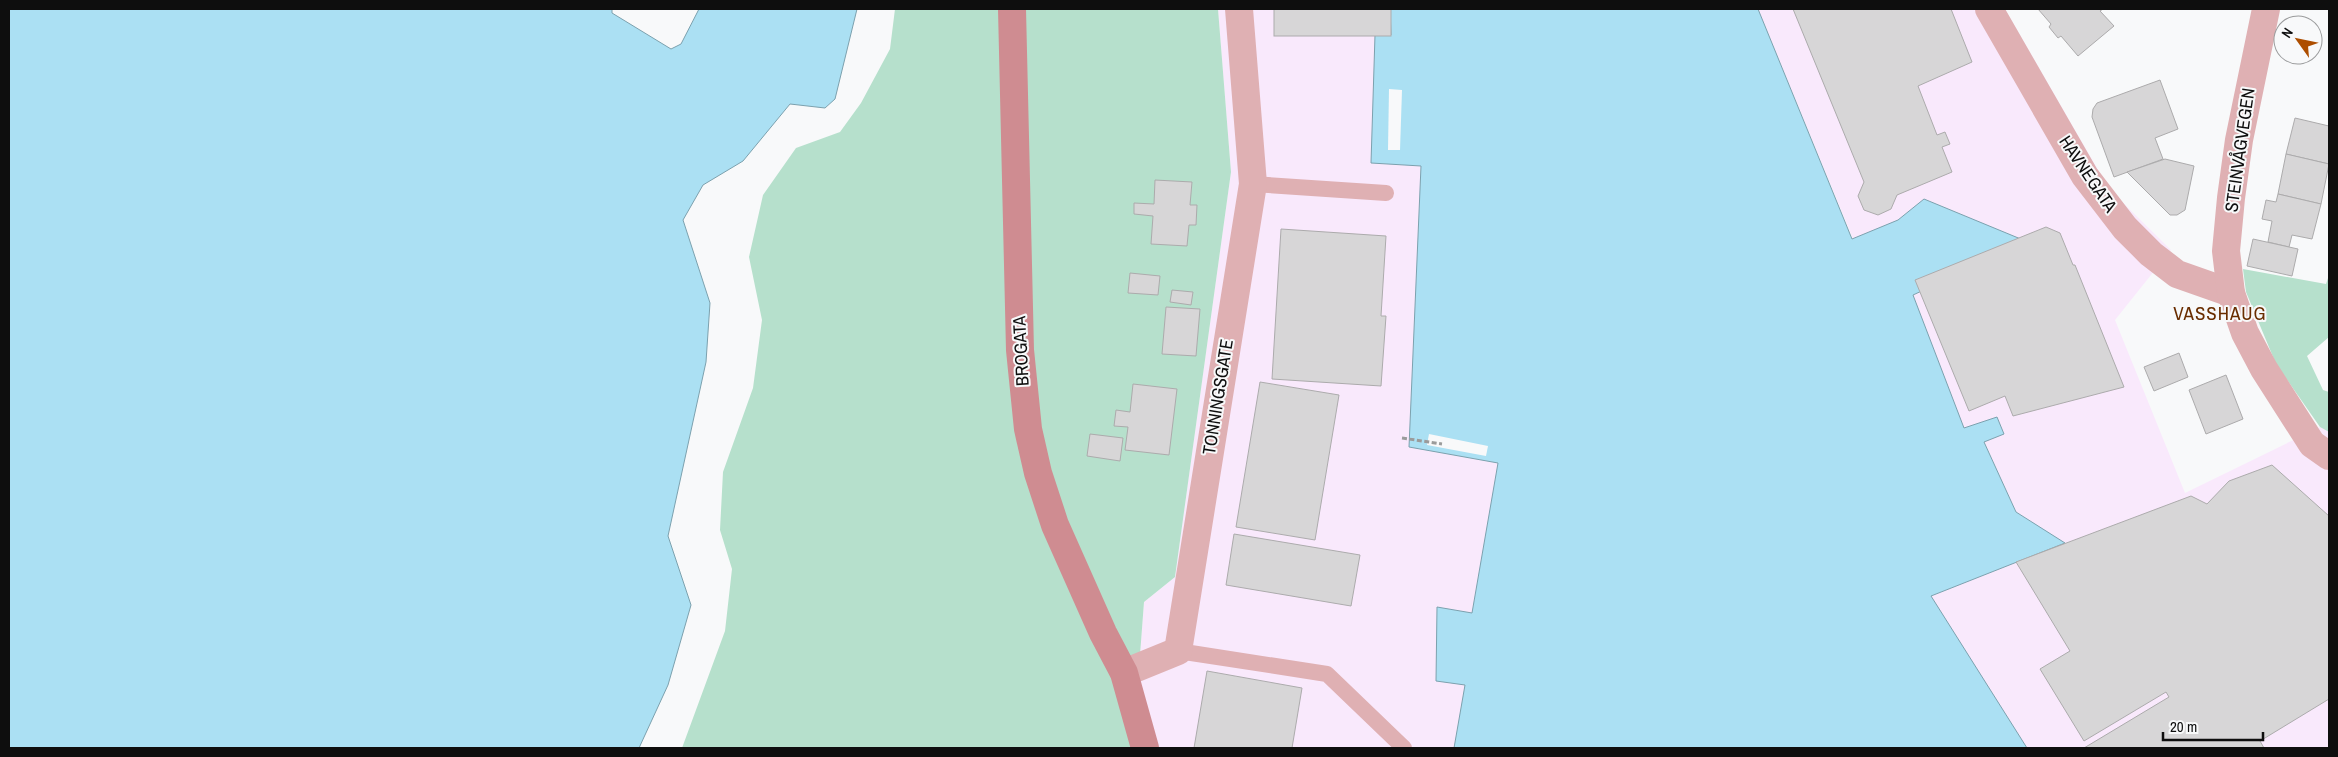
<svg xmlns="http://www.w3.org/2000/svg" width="2338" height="757" viewBox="0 0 2338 757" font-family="'Archivo Narrow',sans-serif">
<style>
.industrial{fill:#f9e9fc}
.green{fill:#b6e0cc}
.water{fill:#abe0f3;stroke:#7ca1ae}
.pier{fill:#f8f9fa}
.building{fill:#d7d6d7;stroke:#acabac}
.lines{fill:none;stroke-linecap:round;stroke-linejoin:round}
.path{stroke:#9a9b9b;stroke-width:3;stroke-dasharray:5 2.5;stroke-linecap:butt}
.service{stroke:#dfb0b3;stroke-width:16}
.minor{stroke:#dfb0b3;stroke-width:28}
.secondary{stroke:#cf8c91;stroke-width:28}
.labels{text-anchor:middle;stroke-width:4;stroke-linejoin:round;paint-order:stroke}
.street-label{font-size:18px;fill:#0e0e0e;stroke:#f8f9fa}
.neighbourhood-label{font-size:19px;letter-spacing:1px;fill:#692d00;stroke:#f8f9fa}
</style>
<rect width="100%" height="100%" fill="#f8f9fa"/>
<g class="industrial">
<path d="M1218,9H1390L1391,35L1371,163L1421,165L1409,447L1499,463L1472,613L1437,607L1465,685L1454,748H1133L1144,602L1175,577L1231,172Z"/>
<path d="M1758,9H2005L2109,189L2171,250L2115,320L2185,493L2320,427L2329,432V748H2027L1930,596L2064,543L2016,512L1984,441L1964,429L1913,295L2027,243L1924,199L1898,220L1853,239Z"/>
</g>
<g class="green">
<path d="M895,9H1218L1231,172L1175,577L1144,602L1133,748H682L725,631L732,569L720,530L723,472L753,388L762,320L749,257L763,195L796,148L840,132L861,103L890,49Z"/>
<path d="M2243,269L2326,284L2329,275V337L2307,356L2323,390L2329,392V432L2320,427L2276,364L2246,292Z"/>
</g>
<g class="water">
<path d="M9,9H612V13L671,49L681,44L699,9H857L835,99L825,108L790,104L743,161L703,185L683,220L710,303L706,362L668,536L691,605L668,685L639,748H9Z"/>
<path d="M1390,9H1758L1852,239L1898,220L1924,199L2028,242L1913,295L1964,428L1997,417L2004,434L1984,442L2016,512L2065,543L1931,596L2027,748H1454L1465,685L1436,681L1437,607L1472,613L1498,463L1409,447L1421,166L1371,163L1375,35H1391Z"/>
</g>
<g class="pier">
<path d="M1389,89L1402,90L1400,150H1388Z"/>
<path d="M1429,434L1488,446L1486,456L1427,445Z"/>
</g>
<g class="building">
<rect x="1274" y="9" width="117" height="27"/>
<path d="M1793,9H1951L1972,62L1918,86L1937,135L1945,132L1950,144L1942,147L1952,172L1897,195L1891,209L1878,215L1864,210L1858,196L1864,182Z"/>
<path d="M2038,9H2103L2100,11L2114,26L2078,56L2061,36L2058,38L2049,27L2051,24Z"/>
<path d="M2160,80L2178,129L2155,138L2163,159L2114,177L2092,117L2093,109L2097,103Z"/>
<path d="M2295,118L2329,126V164L2286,154Z"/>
<path d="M2286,154L2329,164L2321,204L2278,194Z"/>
<path d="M2165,159L2194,166L2185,210L2177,215H2170L2127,172Z"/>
<path d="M1155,180L1192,182L1190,205H1197L1196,225H1189L1187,246L1151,244L1153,216L1134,214V203L1154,204Z"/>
<path d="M2278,194L2321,204L2312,239L2292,235L2289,247L2268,242L2272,221L2262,219L2266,200L2276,202Z"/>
<path d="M2046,227L2060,233L2073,265H2075L2124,387L2013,416L2005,396L1969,411L1915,280Z"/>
<path d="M1281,229L1386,236L1381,316H1386L1381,386L1272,379Z"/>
<path d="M2253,239L2298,249L2292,276L2247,266Z"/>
<path d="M1130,273L1160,276L1158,295L1128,293Z"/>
<path d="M1172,290L1193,292L1191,305L1170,302Z"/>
<path d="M1166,307L1200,309L1196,356L1162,354Z"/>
<path d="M2179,353L2188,377L2154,391L2144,367Z"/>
<path d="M2226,375L2243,419L2206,434L2189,390Z"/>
<path d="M1260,382L1339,395L1315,540L1236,527Z"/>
<path d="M1133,384L1177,389L1169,455L1125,450L1128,427L1114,426L1116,410L1130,412Z"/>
<path d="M1090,434L1123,438L1120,461L1087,456Z"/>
<path d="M2272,465L2329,516V699L2260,741L2264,748H2084L2169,697L2166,692L2084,741L2040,669L2070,651L2016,562L2191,496L2207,504L2229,481Z"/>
<path d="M1234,534L1360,555L1351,606L1226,585Z"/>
<path d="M1207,671L1302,688L1292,748H1194Z"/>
</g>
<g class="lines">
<path class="path" d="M1402,438L1442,444"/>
<g class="service">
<path d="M1253,184L1386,193"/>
<path d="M1178,651L1327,674L1404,748"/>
</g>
<g class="minor">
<path d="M1989,9L2085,176L2125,228L2151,254L2177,274L2231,293"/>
<path d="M2266,9L2239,140L2231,198L2226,251L2231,293L2245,333L2264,369L2312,444L2329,456"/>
<path d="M1124,673L1178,651L1253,184L1239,9"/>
</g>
<path class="secondary" d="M1012,9L1020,350L1028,429L1038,473L1055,525L1103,633L1124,673L1145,748"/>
</g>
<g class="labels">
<g class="street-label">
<text transform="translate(2240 150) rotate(-82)" y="6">STEINVÅGVEGEN</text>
<text transform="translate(2088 174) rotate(56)" y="6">HAVNEGATA</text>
<text transform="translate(1021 351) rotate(-93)" y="6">BROGATA</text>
<text transform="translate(1218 397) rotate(-81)" y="6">TONNINGSGATE</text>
</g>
<g class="neighbourhood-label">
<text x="2220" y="320">VASSHAUG</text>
</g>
</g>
<rect width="2338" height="757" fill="none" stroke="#0e0e0e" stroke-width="20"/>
<g transform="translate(2298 40) rotate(303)"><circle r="24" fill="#f8f9fa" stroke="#9a9b9c"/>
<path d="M0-4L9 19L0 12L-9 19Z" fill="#ad4e00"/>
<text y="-8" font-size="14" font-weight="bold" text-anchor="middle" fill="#0e0e0e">N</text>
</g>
<path d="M2163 732v8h100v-8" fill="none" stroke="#0e0e0e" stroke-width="2.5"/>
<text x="2170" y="732" font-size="15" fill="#0e0e0e" stroke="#f8f9fa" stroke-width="4" paint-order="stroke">20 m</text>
</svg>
